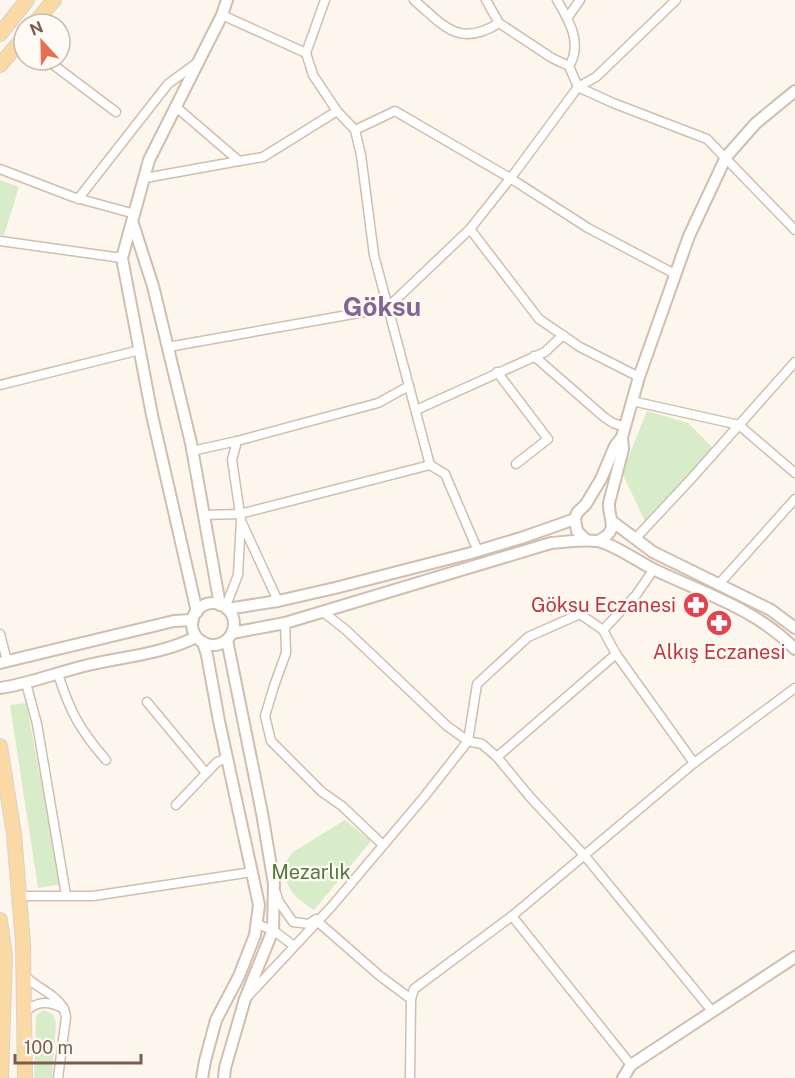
<svg xmlns="http://www.w3.org/2000/svg" width="795" height="1078" viewBox="0 0 795 1078" font-family="'Public Sans',sans-serif">
<style>
.green{fill:#d8ecc9}
.lines{fill:none;stroke-linecap:round;stroke-linejoin:round}
.minor-casing{stroke:#d1beb0;stroke-width:11}
.tertiary-casing{stroke:#d1beb0;stroke-width:14}
.primary-casing{stroke:#dad1cd;stroke-width:16}
.minor{stroke:#fff;stroke-width:8}
.tertiary{stroke:#fff;stroke-width:10}
.primary{stroke:#fbd9a5;stroke-width:14}
.labels{text-anchor:middle;stroke-width:4.5;stroke-linejoin:round;paint-order:stroke}
.health-label{font-size:20px;fill:#be3a42;stroke:#fffaf3;text-anchor:end}
.park-label{font-size:20px;fill:#537a41;stroke:#fffaf3}
.district-label{font-size:26px;font-weight:bold;fill:#846695;stroke:#fffaf3}
</style>
<rect width="100%" height="100%" fill="#fdf6ec"/>
<g class="green">
<path d="M0,180L19,187L4,235H0Z"/>
<path d="M647,411L688,423L713,448L647,525L622,473Z"/>
<path d="M26,703L61,884L38,888L10,705Z"/>
<path d="M345,820L371,841L314,910C294,897 287,891 283,866L293,852Z"/>
<path d="M43,1010L53,1014L56,1022L52,1078H34L36,1016Z"/>
</g>
<g class="lines">
<g class="minor-casing">
<g id="minor">
<path d="M325,0L306,53L313,75L337,111L355,130L361,155L374,255L430,465L445,474L478,551"/>
<path d="M414,0C444,26 459,48 499,23"/>
<path d="M486,0L499,23L552,58L569,66"/>
<path d="M557,0C569,20 583,44 569,66L578,87L613,103L707,139L795,230"/>
<path d="M222,15L306,53"/>
<path d="M568,17L580,0"/>
<path d="M47,60L116,112"/>
<path d="M175,106L239,161L263,157L337,111"/>
<path d="M355,130L395,111L510,178L588,228L675,274"/>
<path d="M0,169L73,197L135,214"/>
<path d="M145,178L239,161"/>
<path d="M78,199L168,84L198,62"/>
<path d="M470,229L539,319L580,347L639,377"/>
<path d="M0,241L122,258"/>
<path d="M168,347L387,308L470,229L516,171L578,87L596,77L676,0"/>
<path d="M534,356L604,417L613,423L625,427"/>
<path d="M497,372L548,439L516,464"/>
<path d="M0,385L140,350"/>
<path d="M632,401L739,425L795,473"/>
<path d="M416,410L545,352L563,335"/>
<path d="M192,451L237,441"/>
<path d="M204,515L240,514L430,465"/>
<path d="M242,523L278,601"/>
<path d="M635,539L691,479L795,362"/>
<path d="M654,569L636,595L603,630L616,654L694,763"/>
<path d="M719,584L795,499"/>
<path d="M225,608L238,575L241,520L232,460L237,441L378,403L409,386"/>
<path d="M323,612L346,630L447,726L468,741L482,744L497,757L530,797L585,856L712,1011"/>
<path d="M285,623L286,653L274,686L265,716L271,741L322,792L342,806L383,845"/>
<path d="M0,634L7,661"/>
<path d="M58,674C70,712 80,730 106,760"/>
<path d="M26,683L37,724L66,895"/>
<path d="M147,702L206,773"/>
<path d="M497,757L616,654"/>
<path d="M176,805L217,762L227,758"/>
<path d="M276,893L279,902L293,922L309,924L316,919"/>
<path d="M19,896H93L252,872"/>
<path d="M512,916L631,1065"/>
<path d="M317,921L380,976L411,999"/>
<path d="M256,924L273,930L294,946"/>
<path d="M24,975C36,988 55,993 64,1009C48,1000 36,1001 24,1013"/>
<path d="M248,996L332,906L424,797L468,741L477,684L528,637L580,614L603,630"/>
<path d="M58,1078L66,1017L64,1009"/>
<path d="M410,1078L411,999L414,989L512,916L694,763L795,688"/>
</g>
</g>
<g class="tertiary-casing">
<g id="tertiary">
<path d="M133,224L153,286L191,443L220,605"/>
<path d="M613,522L653,552L771,610L795,628"/>
<path d="M586,540L577,531L575,519L577,513L586,504L601,479L615,446L622,437"/>
<path d="M598,541C621,530 608,520 609,503L623,449L622,437L639,377L689,236L726,157L756,123L795,91"/>
<circle cx="213" cy="624" r="21"/>
<path d="M227,609L278,601L335,588L471,553L521,538L575,519"/>
<path d="M197,612L152,415L122,258L149,160L222,15L227,0"/>
<path d="M232,633L285,623L551,543C566,542 582,539 597,541C609,542 638,561 651,568C700,592 755,608 795,649"/>
<path d="M0,663L174,621L193,620"/>
<path d="M0,688C28,684 53,674 80,667C118,657 161,655 196,637"/>
<path d="M202,1078L205,1061L216,1020L239,976L255,935L259,905L219,721L207,655L203,642"/>
<path d="M224,1078L225,1068L245,999L273,930L274,884L262,813L227,640"/>
<path d="M623,1078L631,1065L795,957"/>
</g>
</g>
<g class="primary-casing">
<g id="primary">
<path d="M34,24L54,0"/>
<path d="M0,34L27,0"/>
<path d="M0,65L24,37"/>
<path d="M0,746L14,834L23,943L25,1078"/>
<path d="M0,920L5,956L1,1078"/>
</g>
</g>
<use href="#minor" class="minor"/>
<use href="#tertiary" class="tertiary"/>
<use href="#primary" class="primary"/>
</g>
<defs>
<g id="pharmacy-disc" transform="scale(1.35)"><circle r="9.5" fill="#e0444e" stroke="#fffaf3"/><path d="M-2-6h4v4h4v4h-4v4h-4v-4h-4v-4h4Z" fill="#fff"/></g>
</defs>
<g fill-rule="evenodd">
<use href="#pharmacy-disc" x="696" y="605"/>
<use href="#pharmacy-disc" x="719" y="623"/>
</g>
<g class="labels">
<g class="health-label">
<text x="676" y="612">Göksu Eczanesi</text>
<text x="719" y="659" text-anchor="middle">Alkış Eczanesi</text>
</g>
<g class="park-label">
<text x="311" y="879">Mezarlık</text>
</g>
<g class="district-label">
<text x="382" y="316">Göksu</text>
</g>
</g>
<g transform="translate(42 42) rotate(338)"><circle r="28" fill="#fffaf3" stroke="#cabbb1" stroke-width="1.5"/>
<path d="M0-4.5L10 22L0 15L-10 22Z" fill="#e76f51"/>
<text y="-9" font-size="16" font-weight="bold" text-anchor="middle" fill="#7a5c4d">N</text>
</g>
<path d="M15 1054v9h126v-9" fill="none" stroke="#7a5c4d" stroke-width="3"/>
<text x="24" y="1054" font-size="18" fill="#7a5c4d" stroke="#fffaf3" stroke-width="4.5" paint-order="stroke">100 m</text>
</svg>
